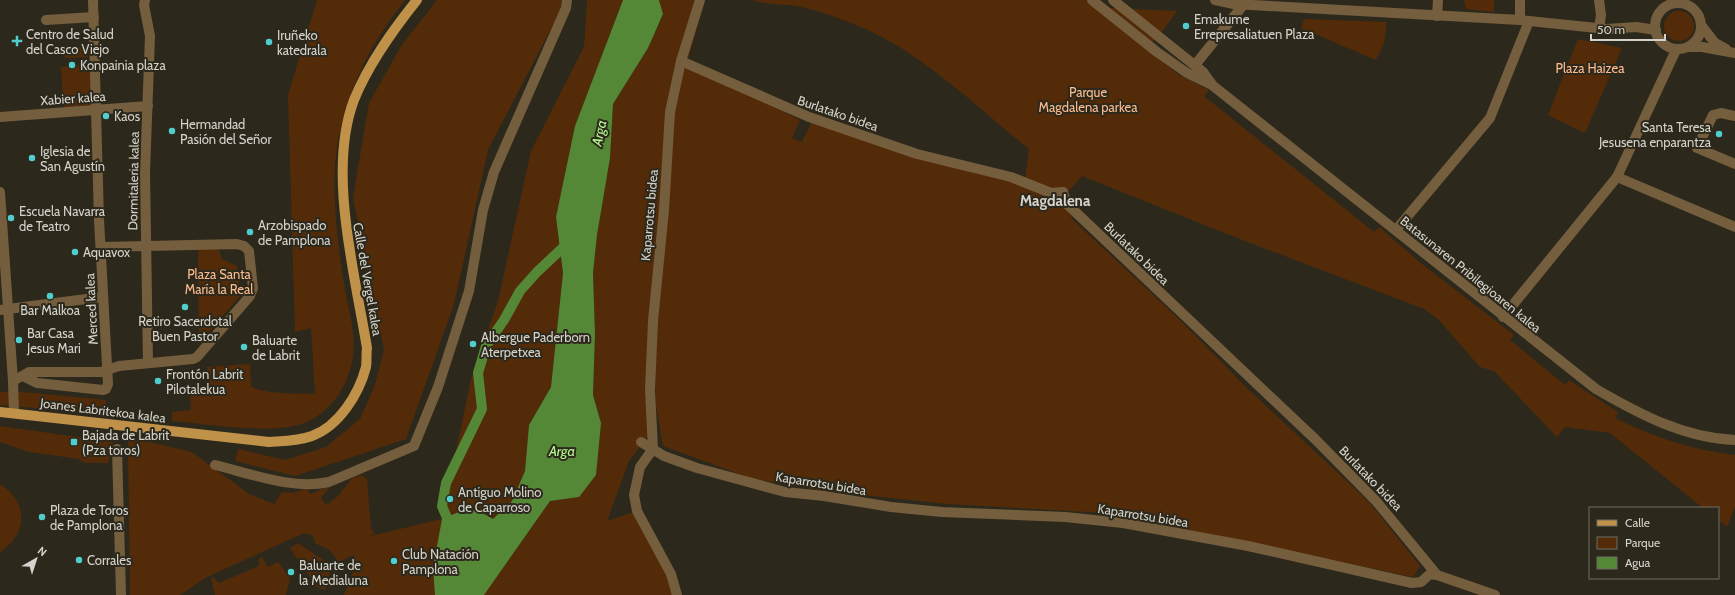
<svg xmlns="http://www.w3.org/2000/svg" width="1735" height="595" viewBox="0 0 1735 595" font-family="Cabin,sans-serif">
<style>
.green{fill:#532b09}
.water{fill:#548837}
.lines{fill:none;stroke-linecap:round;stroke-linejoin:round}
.canal{stroke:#548837;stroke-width:10}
.minor{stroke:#755e3d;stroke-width:10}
.major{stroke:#c09148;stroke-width:10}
.poi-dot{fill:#52cdce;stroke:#2c291c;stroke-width:1.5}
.labels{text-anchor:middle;stroke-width:4;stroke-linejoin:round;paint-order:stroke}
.poi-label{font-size:13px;fill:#d4d2ca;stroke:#2c291c;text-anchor:start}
.park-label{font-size:13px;fill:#fabb8f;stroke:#2c291c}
.street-label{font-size:13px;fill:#d4d2ca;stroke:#2c291c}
.water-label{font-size:14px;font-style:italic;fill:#b2f98e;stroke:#2c291c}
.quarter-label{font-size:15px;font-weight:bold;fill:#d4d2ca;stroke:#2c291c}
</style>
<rect width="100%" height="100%" fill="#2c291c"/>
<g class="green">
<path d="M317,0H405C375,39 356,71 344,120C341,128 338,137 337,146C331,192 337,238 344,284C348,307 356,332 353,355C350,383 333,410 307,422C275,436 209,424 172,421V412L191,410L190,393H204L209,389L207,367L250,364L251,386C263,395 299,393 315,394L311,328L295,332L288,95Z"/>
<path d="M437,0H562L559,13L488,150L454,304L406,439L295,476L235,461L238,449L285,460L326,447L360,419L375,385L384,350L353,198L369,103L401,46Z"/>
<path d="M587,0H623L575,126L556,217L563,273L551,387L529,425L525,471L512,501L493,519L484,513L435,595H344L354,569V555L338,562L331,551L315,543L313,536L304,533L207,577L180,595H130L128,440L154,443L192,452L249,494L274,504L282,492L294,493L306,488L310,494L330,486L321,498L326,505L338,496L352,478L361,475L367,479L371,529L375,534L362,538L442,519L471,379L498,301L531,151L584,47Z"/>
<path d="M659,0H705L687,63L800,120L792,138L802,142L811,123L1025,181L1029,149C978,108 921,52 861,27C841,19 818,10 797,6C782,4 767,5 752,0H1085L1179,75L1209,90L1204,96L1374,232L1379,227L1422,264L1514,335L1510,340L1565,385L1569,380L1618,412L1615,418C1653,437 1692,450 1735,455V507L1727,527L1718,520V508H1703L1610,433L1565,427L1557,437L1494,371L1480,367L1438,319L1424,309L1227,234L1082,176C1064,196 1063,193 1072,219L1179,319L1248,389L1369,502L1420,566L1413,577L1106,513L947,504L818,490L753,479L663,446L656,404L655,361L649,435L629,461L607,521L637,511L677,595H484L550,501L579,497L601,423L593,395L595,335L593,273L597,235L610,158L613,104L648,48L663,15Z"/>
<path d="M1464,0H1494V12L1466,9Z"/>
<path d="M1108,8H1118L1156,38L1152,43Z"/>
<path d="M1130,9L1177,11L1161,33Z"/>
<circle cx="1679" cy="26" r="15"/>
<path d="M1304,19L1387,22L1384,43L1376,60L1301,28Z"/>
<path d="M1578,39L1622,48L1585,133L1548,115Z"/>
<path d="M87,47L88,57L65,58L64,48Z"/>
<path d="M95,64L96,108L64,110L61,67Z"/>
<path d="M198,248H218L222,259L237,266L240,296L199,343Z"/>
<path d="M0,392H23L106,400V414L0,405Z"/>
<path d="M0,426L113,442L108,463H85L79,459L29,452L0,442Z"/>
<path d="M0,484C29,503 28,533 0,552Z"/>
<path d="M298,543L325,561L330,572L325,590L317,587L290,548Z"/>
<path d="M262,557L268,567L278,562L290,578L286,595H215L211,578L213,577L219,583L259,566V558Z"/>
</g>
<path class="water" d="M623,0H659L663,14L648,48L613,104L610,158L597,235L593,273L595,334L593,395L601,423L596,475L579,497L550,501L484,595H435L433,568L442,519C464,510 471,505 493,519L512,501L525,471L529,425L551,387L563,273L556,217L575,126Z"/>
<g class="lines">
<path class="canal" d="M452,530L442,506L446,483L482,409L478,373L486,346L504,320L520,291L537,272L570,241"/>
<g class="minor">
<path d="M145,0L144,5L150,36L145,172L148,363"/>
<path d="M1092,0L1157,52L1187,73L1212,85L1596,389C1639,414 1684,438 1735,440"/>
<path d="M1113,0L1203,72L1211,83"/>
<path d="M1215,0L1234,4L1520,20L1607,29L1636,27L1656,30"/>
<path d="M1599,0L1601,15L1599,28"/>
<circle cx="1678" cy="26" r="23"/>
<path d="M1437,16L1438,0"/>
<path d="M46,20L94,17"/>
<path d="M1520,20V0"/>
<path d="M1701,25L1715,43L1726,49"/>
<path d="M1689,47H1702L1735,53"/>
<path d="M681,61L809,117L917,154L1011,177L1051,193L1063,192L1067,204L1316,440L1376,501L1437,575L1495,595"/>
<path d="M1195,65L1244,4"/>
<path d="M1735,116L1721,113L1713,115L1697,148L1735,164"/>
<path d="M0,117L148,106"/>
<path d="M1617,177L1735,227"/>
<path d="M0,192L13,381L14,412"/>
<path d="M1396,230L1490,118L1529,21"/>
<path d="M0,310L102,297"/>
<path d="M1503,317L1617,177L1676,50"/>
<path d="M23,376L37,383L103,390L106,389L108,384L99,220L93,0"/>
<path d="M13,381L29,372H101L119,366L193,359L197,357L250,296L253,288L249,251L244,246L237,244L101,247"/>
<path d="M641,442L664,456L697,468L785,492L824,496L891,507L942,512L1065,517L1123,523L1248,546L1412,583L1421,582L1430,574L1437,575"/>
<path d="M117,449L121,595"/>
<path d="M653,449L650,390L653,321L664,210L670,112L681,61L700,0"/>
<path d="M653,449L640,467L634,495L637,511L671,574L677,595"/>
<path d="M215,465C252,474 292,490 329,482L414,446L438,387L469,291L483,210L494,172L566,8L567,0"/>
</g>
<path class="major" d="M0,412L269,442C283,441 298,441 312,436C339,426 359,394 366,367C367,361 366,354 367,348C355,274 327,171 354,100C369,63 393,30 417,0"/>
</g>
<g class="poi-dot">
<circle cx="1186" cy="26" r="4"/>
<path d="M15 35h4v4h4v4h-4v4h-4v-4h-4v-4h4z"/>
<circle cx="269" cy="42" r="4"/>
<circle cx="72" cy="65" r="4"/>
<circle cx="106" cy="116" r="4"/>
<circle cx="172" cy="131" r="4"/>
<circle cx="1719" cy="134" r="4"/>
<circle cx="32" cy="158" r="4"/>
<circle cx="11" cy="218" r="4"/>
<circle cx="250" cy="232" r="4"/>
<circle cx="75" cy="252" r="4"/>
<circle cx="50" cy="296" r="4"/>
<circle cx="185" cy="307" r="4"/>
<circle cx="19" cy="340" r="4"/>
<circle cx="473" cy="344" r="4"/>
<circle cx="244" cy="347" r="4"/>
<circle cx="158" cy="381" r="4"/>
<rect x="70" y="438" width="8" height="8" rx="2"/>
<circle cx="450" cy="499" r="4"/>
<circle cx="42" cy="517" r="4"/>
<circle cx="79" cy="560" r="4"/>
<circle cx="394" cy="561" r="4"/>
<circle cx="291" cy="572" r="4"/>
</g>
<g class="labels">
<g class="poi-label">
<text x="1194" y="24">Emakume<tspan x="1194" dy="15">Errepresaliatuen Plaza</tspan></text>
<text x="26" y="39">Centro de Salud<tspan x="26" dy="15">del Casco Viejo</tspan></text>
<text x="277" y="40">Iruñeko<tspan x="277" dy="15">katedrala</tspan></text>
<text x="80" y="70">Konpainia plaza</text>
<text x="114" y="121">Kaos</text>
<text x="180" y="129">Hermandad<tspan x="180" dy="15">Pasión del Señor</tspan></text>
<text x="1711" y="132" text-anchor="end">Santa Teresa<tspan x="1711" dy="15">Jesusena enparantza</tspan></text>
<text x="40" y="156">Iglesia de<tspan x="40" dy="15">San Agustín</tspan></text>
<text x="19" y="216">Escuela Navarra<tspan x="19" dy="15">de Teatro</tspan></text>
<text x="258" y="230">Arzobispado<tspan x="258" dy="15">de Pamplona</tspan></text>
<text x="83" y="257">Aquavox</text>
<text x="50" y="315" text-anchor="middle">Bar Malkoa</text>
<text x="185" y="326" text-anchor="middle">Retiro Sacerdotal<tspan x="185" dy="15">Buen Pastor</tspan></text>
<text x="27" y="338">Bar Casa<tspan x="27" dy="15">Jesus Mari</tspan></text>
<text x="481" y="342">Albergue Paderborn<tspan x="481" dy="15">Aterpetxea</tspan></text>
<text x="252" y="345">Baluarte<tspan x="252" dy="15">de Labrit</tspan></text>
<text x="166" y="379">Frontón Labrit<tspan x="166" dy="15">Pilotalekua</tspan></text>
<text x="82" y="440">Bajada de Labrit<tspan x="82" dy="15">(Pza toros)</tspan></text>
<text x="458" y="497">Antiguo Molino<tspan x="458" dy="15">de Caparroso</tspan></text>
<text x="50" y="515">Plaza de Toros<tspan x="50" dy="15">de Pamplona</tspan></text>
<text x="402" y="559">Club Natación<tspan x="402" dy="15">Pamplona</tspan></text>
<text x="87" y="565">Corrales</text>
<text x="299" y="570">Baluarte de<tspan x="299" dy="15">la Medialuna</tspan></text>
</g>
<g class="park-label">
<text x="1590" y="73">Plaza Haizea</text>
<text x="1088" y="97">Parque<tspan x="1088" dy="15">Magdalena parkea</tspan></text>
<text x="219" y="279">Plaza Santa<tspan x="219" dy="15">María la Real</tspan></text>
</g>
<g class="street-label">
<text transform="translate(73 98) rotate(-4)" y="5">Xabier kalea</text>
<text transform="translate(838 113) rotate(19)" y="5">Burlatako bidea</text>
<text transform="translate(133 181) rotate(-89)" y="5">Dormitaleria kalea</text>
<text transform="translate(649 215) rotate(-85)" y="5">Kaparrotsu bidea</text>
<text transform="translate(1137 253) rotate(44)" y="5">Burlatako bidea</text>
<text transform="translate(1471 274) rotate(39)" y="5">Batasunaren Pribilegioaren kalea</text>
<text transform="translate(368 279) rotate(80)" y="5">Calle del Vergel kalea</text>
<text transform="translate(91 309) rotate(-93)" y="5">Merced kalea</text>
<text transform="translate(103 410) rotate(7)" y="5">Joanes Labritekoa kalea</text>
<text transform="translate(1371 478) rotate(46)" y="5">Burlatako bidea</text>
<text transform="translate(821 483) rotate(9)" y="5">Kaparrotsu bidea</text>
<text transform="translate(1143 515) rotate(9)" y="5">Kaparrotsu bidea</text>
</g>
<g class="water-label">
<text transform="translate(599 133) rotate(-78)" y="5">Arga</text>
<text x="562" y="456">Arga</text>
</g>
<g class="quarter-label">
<text x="1055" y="206">Magdalena</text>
</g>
</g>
<rect x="1589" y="507" width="130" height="72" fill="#2c291c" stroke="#6f6d62"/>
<rect x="1597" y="520" width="20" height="6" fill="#c09148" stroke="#6f6d62"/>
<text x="1625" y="527" font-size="12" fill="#d4d2ca">Calle</text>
<rect x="1597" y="537" width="20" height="12" fill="#532b09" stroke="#6f6d62"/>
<text x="1625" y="547" font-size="12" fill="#d4d2ca">Parque</text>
<rect x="1597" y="557" width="20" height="12" fill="#548837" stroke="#6f6d62"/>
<text x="1625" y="567" font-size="12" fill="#d4d2ca">Agua</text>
<g transform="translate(36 559) rotate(39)" stroke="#2c291c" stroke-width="3" paint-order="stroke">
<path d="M0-3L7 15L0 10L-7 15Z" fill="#d4d2ca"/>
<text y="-6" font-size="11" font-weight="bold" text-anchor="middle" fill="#d4d2ca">N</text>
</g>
<path d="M1591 34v6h74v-6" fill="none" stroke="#d4d2ca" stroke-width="2"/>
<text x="1597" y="34" font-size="12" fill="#d4d2ca" stroke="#2c291c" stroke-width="3" paint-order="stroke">50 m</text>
</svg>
